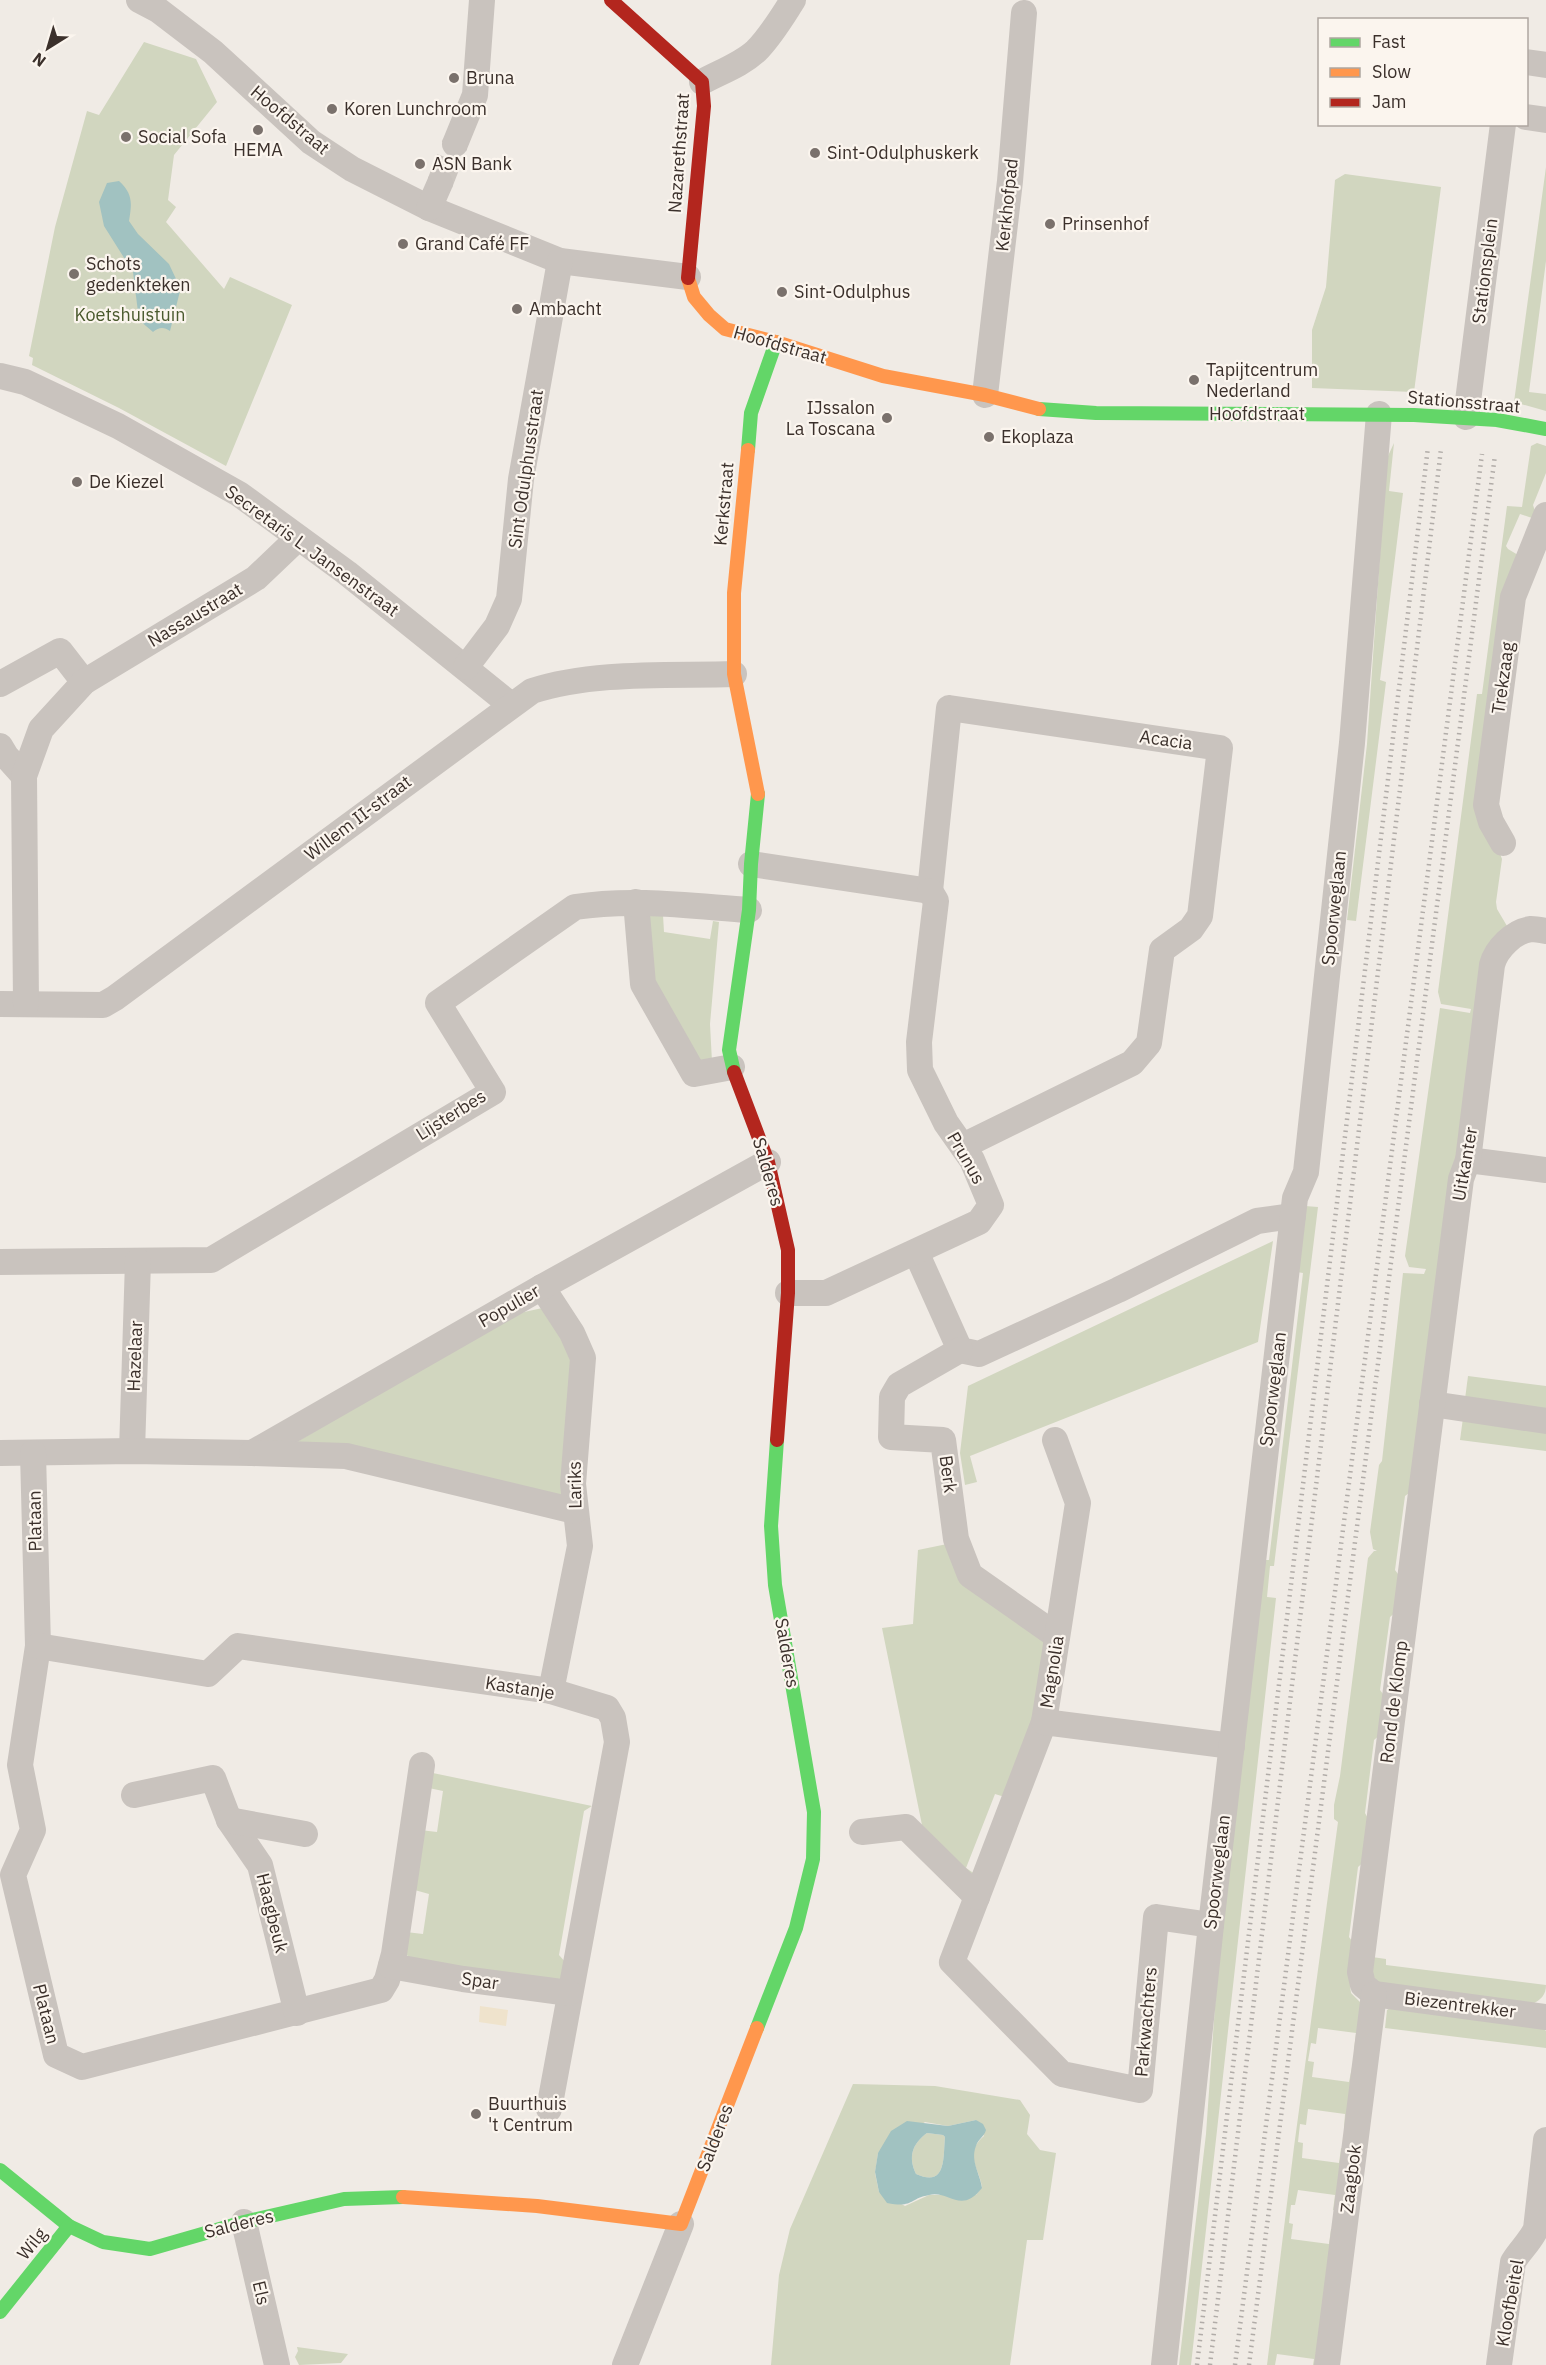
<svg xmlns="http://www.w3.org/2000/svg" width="1546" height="2365" viewBox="0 0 1546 2365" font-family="'IBM Plex Sans',sans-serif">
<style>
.green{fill:#d1d6bf;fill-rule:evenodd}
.sand{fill:#efe3cc}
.water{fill:#a1c2c1;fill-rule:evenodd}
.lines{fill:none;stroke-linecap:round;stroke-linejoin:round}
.street-tunnel{stroke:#ccc6c0;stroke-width:26;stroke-dasharray:26 13;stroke-linecap:butt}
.street{stroke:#c9c3be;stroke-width:26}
.fast{stroke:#63d668;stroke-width:14}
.slow{stroke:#ff974d;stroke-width:14}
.jam{stroke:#b3261e;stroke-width:14}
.rail{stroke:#b1aca8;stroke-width:4.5;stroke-dasharray:1.5 4.5;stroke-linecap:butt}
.poi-dot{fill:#7a716c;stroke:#fbf5ee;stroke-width:2}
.labels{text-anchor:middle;stroke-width:4.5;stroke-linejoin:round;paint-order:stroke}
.poi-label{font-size:18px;fill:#3b302b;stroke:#fbf5ee;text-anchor:start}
.street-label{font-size:18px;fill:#3b302b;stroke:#fbf5ee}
.park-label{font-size:18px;fill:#4a5a2e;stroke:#fbf5ee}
</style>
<rect width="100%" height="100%" fill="#f0ebe5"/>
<g class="green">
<path d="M144,42L196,59L217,102L174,155L168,200L176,207L166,222L224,289L230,277L292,305L226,466L119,408L32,365L33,358L29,356L55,227L87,111L99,115Z"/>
<path d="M1546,167V261L1529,392L1546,394V411L1514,402Z"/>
<path d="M1345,174L1441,187L1414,392L1312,388V330L1326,287L1335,180Z"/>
<path d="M1394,443L1389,491L1403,493L1380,680L1386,682L1356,921L1347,920L1367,744L1384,496L1388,456Z"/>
<path d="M1537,443L1546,446V473L1533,505L1536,514L1532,518L1520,514L1506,546L1508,549L1518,555L1479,798L1502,859L1496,902L1497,909L1507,926L1413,1490L1405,1496L1395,1570L1401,1578L1397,1611L1390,1617L1380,1690L1386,1698L1381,1734L1374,1740L1365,1813L1370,1822L1366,1860L1358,1867L1349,1937L1355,1945L1350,1986L1351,1993L1363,2005L1360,2049H1354L1356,2033L1318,2028L1316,2044L1311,2043L1308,2061L1314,2062L1312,2077L1349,2082L1352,2067L1350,2130L1344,2129L1345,2114L1308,2109L1306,2125L1300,2124L1298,2142L1303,2143L1302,2158L1339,2163L1341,2148L1347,2149L1339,2211L1333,2210L1335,2195L1298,2190L1295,2205H1291L1289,2223L1293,2224L1291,2239L1329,2244L1331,2229H1337L1320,2365H1313L1314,2359L1277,2354L1275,2365H1267L1294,2147L1338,1822L1334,1819V1805L1340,1776L1368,1558L1374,1551H1377L1373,1549L1370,1532L1379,1465L1382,1461L1403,1273L1424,1274L1426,1269L1409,1267L1405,1256L1440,1008L1470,1013L1471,1009L1441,1004L1438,992L1477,694H1482L1507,506L1522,507L1531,446Z"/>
<path d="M643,914L663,915L664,932L710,939L713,921L719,922L710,1024L712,1062L699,1064L650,978Z"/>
<path d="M1305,1206L1318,1207L1274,1566H1270L1267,1597L1276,1598L1191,2365H1179L1206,2134L1223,1892L1262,1560H1269L1303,1273L1297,1272Z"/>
<path d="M1273,1241L1258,1342L970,1456L977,1482L965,1485L960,1453L968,1386Z"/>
<path d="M547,1307L571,1361L566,1498L295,1443L493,1325L515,1314Z"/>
<path d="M1468,1376L1546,1386V1410L1465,1399Z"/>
<path d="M1463,1418L1546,1429V1451L1460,1440Z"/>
<path d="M952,1543L1049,1646L1042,1718L1008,1798L995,1794L966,1868L978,1876L976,1881L922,1825L882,1628L913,1624L918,1550Z"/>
<path d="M428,1772L592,1806L584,1811L559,1955L566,1963L561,1979L556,1983L409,1958L405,1952L406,1932L423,1934L429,1894L411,1889L420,1830L437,1832L443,1791L424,1787Z"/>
<path d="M1372,1957L1386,1959V1965L1546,1985C1546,1995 1541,2000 1532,2004L1377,1983L1372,1974Z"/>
<path d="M1390,2008L1543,2028L1546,2031V2048L1385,2028L1387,2010Z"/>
<path d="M853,2084L935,2086L1020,2100L1030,2115L1027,2134L1040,2150L1056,2153L1043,2240H1027L1010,2365H771L779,2275L790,2229ZM976,2120L984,2136C963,2154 979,2167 982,2187L976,2195H929L905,2206L879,2192L875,2173L878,2153L925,2122L948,2126Z"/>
<path d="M927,2133L943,2135L945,2137C943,2157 947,2188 916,2174C908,2157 912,2144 927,2133Z"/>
<path d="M297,2347L348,2354L341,2363L299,2365L295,2357L298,2351Z"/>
</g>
<path class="sand" d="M480,2006L508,2010L506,2026L479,2022Z"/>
<g class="water">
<path d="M119,181C133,194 132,203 129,221L138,234L169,264L177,281L180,291L170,331C164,327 159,327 153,332L139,320L133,272L104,226L99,202L107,183Z"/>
<path d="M976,2120L983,2124L986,2130C984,2137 978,2139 976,2146C970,2161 980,2173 982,2188C961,2215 949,2190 929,2195C908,2199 914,2208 887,2203L879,2192L875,2172L878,2153L891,2131L907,2121L948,2126ZM927,2133L943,2135L945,2137C943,2157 947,2188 916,2174C908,2157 912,2144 927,2133Z"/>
</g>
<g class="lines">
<path class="street-tunnel" d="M440,183L455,144"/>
<g class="street">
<path d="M139,0L158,10L213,52L311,142L352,169L429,208L560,261L688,277"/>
<path d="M1526,62L1546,65"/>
<path d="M702,82C720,72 741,65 756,51C771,36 782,17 793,0"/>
<path d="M1526,117L1546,120"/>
<path d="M455,144L475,95L482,0"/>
<path d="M429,208L440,183"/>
<path d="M0,376L25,382L118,426L239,494L347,573L511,705"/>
<path d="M985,395L1010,181L1024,13"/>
<path d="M1466,417L1503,124"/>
<path d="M466,667L497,626L509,599L521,479L560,261"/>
<path d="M0,684L60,651L84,682"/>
<path d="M0,746L6,756L24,776"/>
<path d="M1503,843L1491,822L1486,805L1513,597L1546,515"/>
<path d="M751,864L930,891L949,708L1220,748L1200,916L1191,929L1162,950L1149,1043L1132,1063L963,1146"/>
<path d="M636,902L643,984L694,1074L732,1067"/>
<path d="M0,1004L103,1005L115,998L532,691C594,671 669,676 734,674"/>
<path d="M26,1004L24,776L41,729L84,682L256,578L298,538"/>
<path d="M1468,1160L1546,1170"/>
<path d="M916,1252L960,1350L979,1354L1118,1290L1257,1221L1293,1216"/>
<path d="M0,1262L211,1260L493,1092L438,1003L575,907C633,898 691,906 749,910"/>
<path d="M542,1287L572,1333L583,1358L573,1484L580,1546L551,1691"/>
<path d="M788,1293H826L979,1222L991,1205L972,1160L946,1123L920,1070L919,1042L936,901L930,891"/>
<path d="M960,1350L899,1385L892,1397L891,1437L943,1440L956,1539L970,1575L1057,1636"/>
<path d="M1432,1404L1546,1421"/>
<path d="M1055,1440L1078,1503L1044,1722L952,1962L1062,2074L1140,2090L1156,1917L1211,1925"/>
<path d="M132,1451L138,1261"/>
<path d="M0,1453L132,1451L252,1453L542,1287L768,1162"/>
<path d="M33,1453L38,1646L20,1765L33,1830L13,1875L56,2055L82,2067L381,1990L387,1980L394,1954L422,1765"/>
<path d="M252,1453L346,1456L575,1511"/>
<path d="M38,1646L208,1674L238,1646L551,1691L607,1708L613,1718L617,1742L549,2109"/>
<path d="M1044,1722L1232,1746"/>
<path d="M134,1795L213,1778L229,1820L260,1865L297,2013"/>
<path d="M229,1820L305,1834"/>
<path d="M862,1832L906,1827L977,1897"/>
<path d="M391,1966L463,1979L569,1993"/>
<path d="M1374,1994L1363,1985L1360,1972L1461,1179L1468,1160L1492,965C1496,949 1514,931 1531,929C1535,929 1541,930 1546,931"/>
<path d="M1374,1994L1546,2017"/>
<path d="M244,2222L277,2365"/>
<path d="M625,2365L681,2224"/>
<path d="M1164,2365L1211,1925L1295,1198L1306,1172L1352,743L1379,414"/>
<path d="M1327,2365L1374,1994"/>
<path d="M1499,2365L1513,2262C1520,2250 1530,2242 1536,2229L1546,2140"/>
</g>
<g class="fast">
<path d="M1039,409L1096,413L1414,415L1497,420L1546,429"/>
<path d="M748,450L751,413L776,342"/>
<path d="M734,1072L729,1050L749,910L751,864L758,794"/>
<path d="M757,2028L796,1928L813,1859L814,1812L775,1585L771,1526L777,1440"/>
<path d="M0,2170L69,2226L103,2242L150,2249L244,2222L344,2199L403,2197"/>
<path d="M0,2312L69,2226"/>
</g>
<g class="slow">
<path d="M688,278L694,297L709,315L725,329L776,342L883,376L985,395L1039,409"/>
<path d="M748,450L734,593V674L758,794"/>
<path d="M403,2197L537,2206L681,2224L757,2028"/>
</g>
<g class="jam">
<path d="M611,0L702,82L704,106L688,278"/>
<path d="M734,1072L768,1162L788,1250V1293L777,1440"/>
</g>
<g class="rail">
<path d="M1197,2365L1428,447"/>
<path d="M1210,2365L1441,449"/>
<path d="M1235,2365L1482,454"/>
<path d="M1249,2365L1495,455"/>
</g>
</g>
<g class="poi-dot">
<circle cx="454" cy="78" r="6"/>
<circle cx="332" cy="109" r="6"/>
<circle cx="258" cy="130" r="6"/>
<circle cx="126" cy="137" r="6"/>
<circle cx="815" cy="153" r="6"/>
<circle cx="420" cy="164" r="6"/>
<circle cx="1050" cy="224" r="6"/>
<circle cx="403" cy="244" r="6"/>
<circle cx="74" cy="274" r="6"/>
<circle cx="782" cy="292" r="6"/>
<circle cx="517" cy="309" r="6"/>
<circle cx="1194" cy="380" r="6"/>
<circle cx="887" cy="418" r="6"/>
<circle cx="989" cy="437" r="6"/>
<circle cx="77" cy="482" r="6"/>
<circle cx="476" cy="2114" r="6"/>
</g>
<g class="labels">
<g class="poi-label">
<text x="466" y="84">Bruna</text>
<text x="344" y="115">Koren Lunchroom</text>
<text x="138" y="143">Social Sofa</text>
<text x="258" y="156" text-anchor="middle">HEMA</text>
<text x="827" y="159">Sint-Odulphuskerk</text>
<text x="432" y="170">ASN Bank</text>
<text x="1062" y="230">Prinsenhof</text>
<text x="415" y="250">Grand Café FF</text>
<text x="86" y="270">Schots<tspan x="86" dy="21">gedenkteken</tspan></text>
<text x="794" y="298">Sint-Odulphus</text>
<text x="529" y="315">Ambacht</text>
<text x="1206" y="376">Tapijtcentrum<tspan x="1206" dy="21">Nederland</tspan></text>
<text x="875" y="414" text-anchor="end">IJssalon<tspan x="875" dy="21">La Toscana</tspan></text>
<text x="1001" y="443">Ekoplaza</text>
<text x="89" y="488">De Kiezel</text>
<text x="488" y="2110">Buurthuis<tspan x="488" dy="21">'t Centrum</tspan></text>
</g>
<g class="street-label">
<text transform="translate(290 120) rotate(40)" y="6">Hoofdstraat</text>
<text transform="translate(679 153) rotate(-86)" y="6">Nazarethstraat</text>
<text transform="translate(1007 205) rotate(-84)" y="6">Kerkhofpad</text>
<text transform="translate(1485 271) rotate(-83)" y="6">Stationsplein</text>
<text transform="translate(780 345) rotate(16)" y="6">Hoofdstraat</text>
<text transform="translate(1464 402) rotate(5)" y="6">Stationsstraat</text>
<text x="1257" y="420">Hoofdstraat</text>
<text transform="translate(526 469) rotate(-82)" y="6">Sint Odulphusstraat</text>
<text transform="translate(724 504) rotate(-85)" y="6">Kerkstraat</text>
<text transform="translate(312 551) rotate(36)" y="6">Secretaris L. Jansenstraat</text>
<text transform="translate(195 615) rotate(-31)" y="6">Nassaustraat</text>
<text transform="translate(1503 678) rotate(-82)" y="6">Trekzaag</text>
<text transform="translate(1166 740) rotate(8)" y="6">Acacia</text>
<text transform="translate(358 818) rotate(-37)" y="6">Willem II-straat</text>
<text transform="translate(1334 908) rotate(-84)" y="6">Spoorweglaan</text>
<text transform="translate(451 1115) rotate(-32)" y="6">Lijsterbes</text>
<text transform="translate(966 1158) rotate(60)" y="6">Prunus</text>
<text transform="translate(1465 1164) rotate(-80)" y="6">Uitkanter</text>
<text transform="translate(768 1172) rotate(74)" y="6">Salderes</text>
<text transform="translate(509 1306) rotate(-30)" y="6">Populier</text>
<text transform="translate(135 1356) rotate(-88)" y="6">Hazelaar</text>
<text transform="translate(1273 1389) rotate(-83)" y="6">Spoorweglaan</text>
<text transform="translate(948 1474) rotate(82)" y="6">Berk</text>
<text transform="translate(575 1485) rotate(-91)" y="6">Lariks</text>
<text transform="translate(35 1521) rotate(-91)" y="6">Plataan</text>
<text transform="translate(787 1653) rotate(80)" y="6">Salderes</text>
<text transform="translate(1052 1672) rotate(-81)" y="6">Magnolia</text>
<text transform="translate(520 1688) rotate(9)" y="6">Kastanje</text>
<text transform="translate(1394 1702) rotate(-83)" y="6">Rond de Klomp</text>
<text transform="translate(1217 1872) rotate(-83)" y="6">Spoorweglaan</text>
<text transform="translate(272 1913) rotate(76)" y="6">Haagbeuk</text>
<text transform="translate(480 1981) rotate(8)" y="6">Spar</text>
<text transform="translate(1460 2005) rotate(7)" y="6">Biezentrekker</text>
<text transform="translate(46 2014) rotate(76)" y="6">Plataan</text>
<text transform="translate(1146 2022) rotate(-85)" y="6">Parkwachters</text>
<text transform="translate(715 2138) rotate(-69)" y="6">Salderes</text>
<text transform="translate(1351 2179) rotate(-83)" y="6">Zaagbok</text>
<text transform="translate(239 2224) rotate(-14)" y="6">Salderes</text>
<text transform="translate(32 2244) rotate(-51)" y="6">Wilg</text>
<text transform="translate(261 2293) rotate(77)" y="6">Els</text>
<text transform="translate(1510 2303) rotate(-80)" y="6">Kloofbeitel</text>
</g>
<g class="park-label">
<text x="130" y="321">Koetshuistuin</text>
</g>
</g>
<rect x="1318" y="18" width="210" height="108" fill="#fbf5ee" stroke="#aea6a0" stroke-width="1.5"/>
<rect x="1330" y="38" width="30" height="9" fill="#63d668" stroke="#aea6a0" stroke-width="1.5"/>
<text x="1372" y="48" font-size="18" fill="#3b302b">Fast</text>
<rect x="1330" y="68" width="30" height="9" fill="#ff974d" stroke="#aea6a0" stroke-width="1.5"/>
<text x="1372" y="78" font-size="18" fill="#3b302b">Slow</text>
<rect x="1330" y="98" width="30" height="9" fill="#b3261e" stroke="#aea6a0" stroke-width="1.5"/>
<text x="1372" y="108" font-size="18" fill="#3b302b">Jam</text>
<g transform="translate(48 48) rotate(217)" stroke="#fbf5ee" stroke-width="4.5" paint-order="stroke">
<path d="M0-4.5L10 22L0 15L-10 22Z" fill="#3b302b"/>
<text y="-9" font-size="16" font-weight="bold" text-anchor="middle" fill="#3b302b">N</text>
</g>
</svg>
